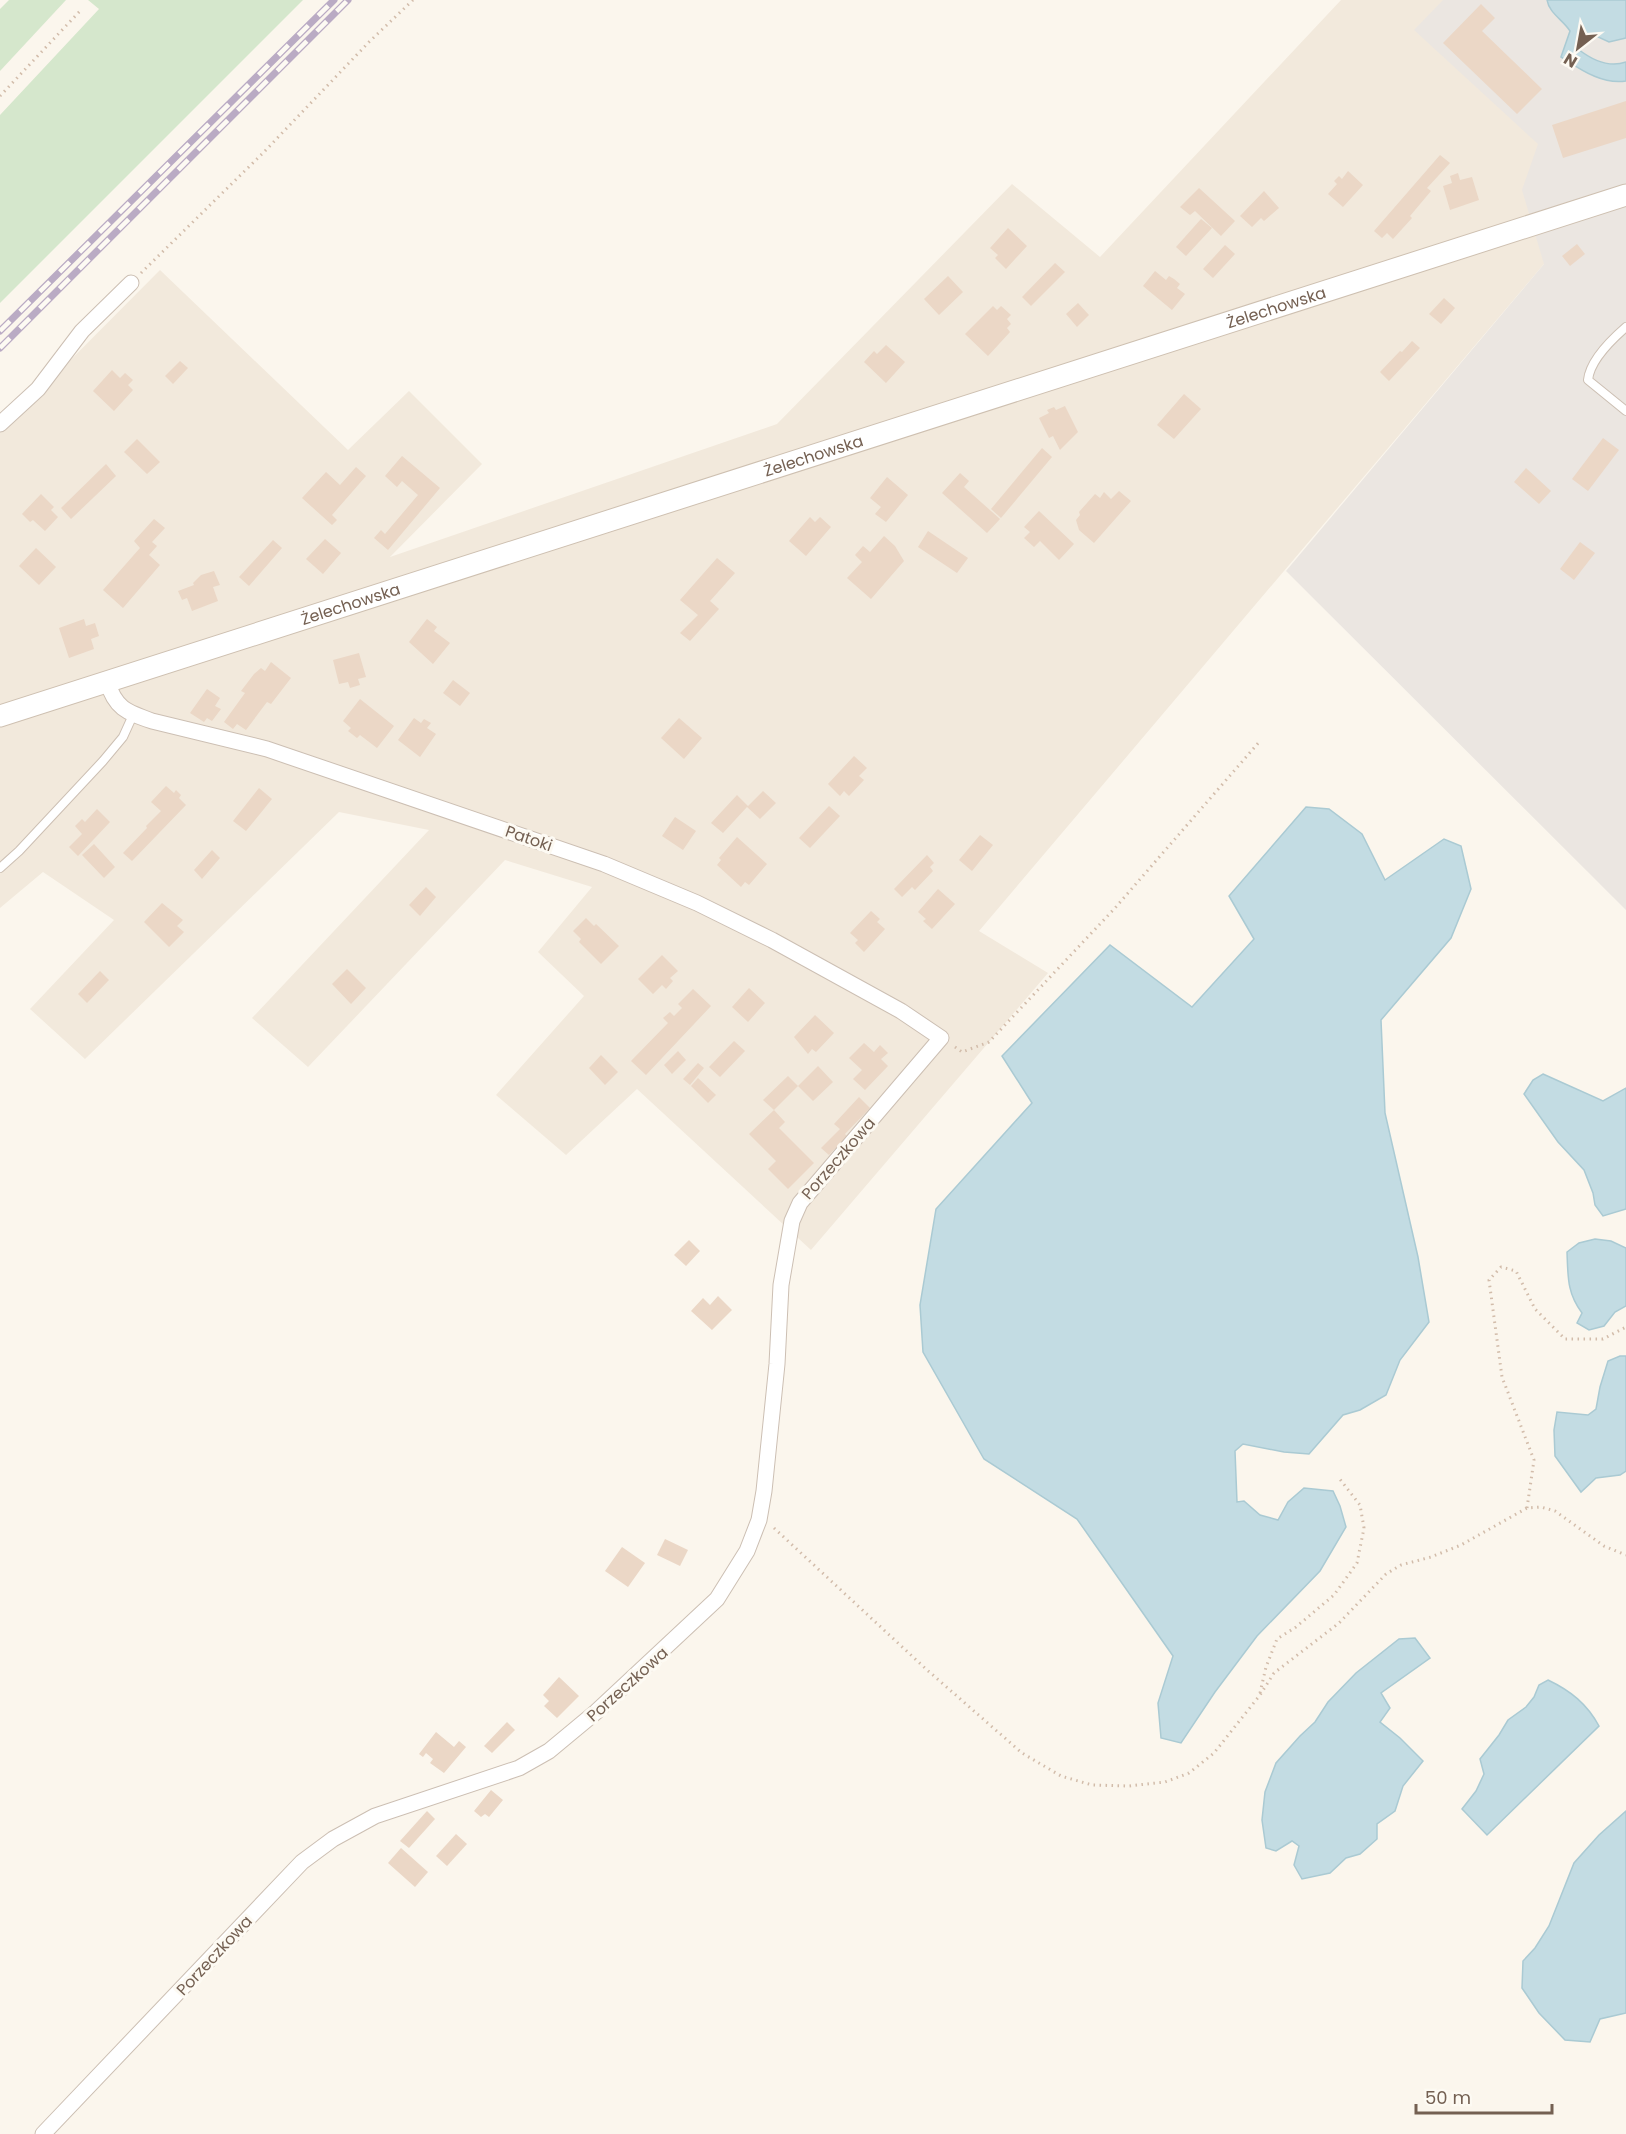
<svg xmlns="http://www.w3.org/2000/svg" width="1626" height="2134" viewBox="0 0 1626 2134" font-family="Poppins,sans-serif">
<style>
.residential{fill:#f2e9dc}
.industrial{fill:#ebe6e1}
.green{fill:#d5e7cc}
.water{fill:#c3dce3;stroke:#aacad3;stroke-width:1.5}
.building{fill:#ebd7c6}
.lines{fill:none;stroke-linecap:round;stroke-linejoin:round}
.service-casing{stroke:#ccbfb3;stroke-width:10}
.minor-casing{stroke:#ccbfb3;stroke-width:17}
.secondary-casing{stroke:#cec0b1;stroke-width:23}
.path{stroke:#d2bcaa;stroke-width:3;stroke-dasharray:1.5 4.5;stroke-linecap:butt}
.service{stroke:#fff;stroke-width:8}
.minor{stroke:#fff;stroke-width:15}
.secondary{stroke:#fff;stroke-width:21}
.rail-casing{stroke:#baabc4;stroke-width:7}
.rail{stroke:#fdfaf3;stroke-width:4.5;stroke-dasharray:14;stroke-linecap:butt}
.labels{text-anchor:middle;stroke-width:6;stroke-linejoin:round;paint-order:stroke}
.street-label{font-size:16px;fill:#746052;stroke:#fdfaf3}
</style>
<rect width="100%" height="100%" fill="#fbf6ed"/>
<path class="residential" d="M1341,0H1626L1544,264L979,931L1048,973L811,1250L637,1089L566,1155L496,1095L584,996L538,952L592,887L505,860L308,1067L252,1018L429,830L339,812L85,1059L30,1009L114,920L43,872L0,908V431L160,270L348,450L409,391L482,464L390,557L777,424L1012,184L1100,257Z"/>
<path class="industrial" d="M1443,0H1626V910L1286,571L1544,264L1522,190L1538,144L1414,30Z"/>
<g class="green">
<path d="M9,0H66L0,71V9Z"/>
<path d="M88,0H303L0,303V115L99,9Z"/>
</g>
<g class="water">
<path d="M1547,0H1626V38L1609,42L1594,35L1582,37L1578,49C1592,60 1609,68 1626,62V81C1602,85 1580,69 1561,57L1570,31C1563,20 1549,13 1547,0Z"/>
<path d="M1306,807L1329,809L1362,834L1385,880L1444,839L1461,846L1471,889L1451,938L1381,1020L1385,1113L1418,1257L1429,1322L1400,1360L1386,1395L1360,1410L1343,1415L1309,1454L1284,1452L1243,1444L1235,1451L1237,1502L1244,1501L1260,1515L1278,1520L1288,1502L1304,1488L1333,1491L1340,1506L1346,1527L1320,1571L1257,1636L1215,1692L1181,1743L1161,1738L1158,1703L1173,1656L1077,1519L984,1459L923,1352L920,1305L936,1209L1032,1103L1002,1056L1110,945L1192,1007L1254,939L1229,896Z"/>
<path d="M1543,1074L1603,1101L1626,1088V1209L1603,1216L1595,1205L1593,1193L1584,1170L1558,1142L1524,1094L1533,1080Z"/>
<path d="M1595,1239L1611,1241L1626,1248V1306L1615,1312L1604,1326L1589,1330L1577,1323L1582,1313C1567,1293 1568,1277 1567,1252L1579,1243Z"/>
<path d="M1620,1356H1626V1471L1620,1475L1596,1478L1581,1492L1555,1456L1554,1430L1557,1412L1588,1415L1596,1409L1600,1387L1608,1361Z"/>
<path d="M1415,1638L1430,1658L1381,1693L1390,1708L1380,1722L1400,1738L1423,1761L1403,1786L1395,1811L1377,1824V1839L1360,1854L1346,1858L1330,1873L1302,1879L1294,1865L1299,1846L1292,1841L1276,1851L1266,1848L1262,1820L1265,1792L1276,1763L1300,1736L1315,1722L1328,1702L1356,1673L1399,1639Z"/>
<path d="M1548,1680C1571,1691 1587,1704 1599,1726L1487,1835L1462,1809L1476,1791L1484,1774L1480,1759L1499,1735L1508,1720L1526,1707L1534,1697L1539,1685Z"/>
<path d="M1626,1811V2013L1600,2019L1590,2042L1565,2040L1539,2013L1522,1988L1523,1961L1535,1948L1549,1926L1574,1863L1599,1835Z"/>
</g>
<g class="building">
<path d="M1481,4L1495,18L1482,31L1542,89L1517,114L1443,43Z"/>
<path d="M1626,101V138L1563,158L1552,125Z"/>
<path d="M1440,155L1450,163L1427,188L1431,191L1410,216L1412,218L1393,239L1387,233L1382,238L1374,231Z"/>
<path d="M1348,171L1363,185L1343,207L1328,194L1337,184L1334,181L1339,176L1342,179Z"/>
<path d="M1458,173L1460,180L1472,177L1479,200L1450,210L1443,186L1452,183L1450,176Z"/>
<path d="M1199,188L1235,221L1221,236L1195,211L1190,215L1180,207Z"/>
<path d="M1264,191L1279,208L1264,221L1261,218L1252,227L1240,216Z"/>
<path d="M1201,219L1212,228L1186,256L1176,247Z"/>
<path d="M1008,228L1027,246L1006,269L995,258L998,255L990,248Z"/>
<path d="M1577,244L1585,254L1570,266L1562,256Z"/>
<path d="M1225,245L1235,254L1213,278L1203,269Z"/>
<path d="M1055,263L1065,272L1031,306L1022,297Z"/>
<path d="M1155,271L1166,280L1169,276L1174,279L1180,284L1177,288L1185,294L1172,310L1143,286Z"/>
<path d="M948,276L963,292L939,315L924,299Z"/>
<path d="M1444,298L1455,308L1441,324L1429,314Z"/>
<path d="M1078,303L1089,315L1077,327L1066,314Z"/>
<path d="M993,306L997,310L1001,306L1011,315L1007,319L1011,324L1007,328L1010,332L988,356L965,334Z"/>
<path d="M1412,341L1420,348L1389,381L1380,372L1400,351L1402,352Z"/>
<path d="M886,345L905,362L886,383L864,362L874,351L877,354Z"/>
<path d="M180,361L188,368L173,384L165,376Z"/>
<path d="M112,370L120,378L125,373L133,380L128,385L133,390L114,411L93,391Z"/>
<path d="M1184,394L1201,409L1174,439L1157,425Z"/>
<path d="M1065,406L1078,432L1060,450L1053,436L1049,438L1039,418L1049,413L1047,410L1054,407L1056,410Z"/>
<path d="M1603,438L1619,450L1588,491L1572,479Z"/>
<path d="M137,439L160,462L147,474L124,452Z"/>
<path d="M1042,448L1052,457L1001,518L991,509Z"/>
<path d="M402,456L440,488L388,550L374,538L381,530L385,534L418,495L402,481L397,487L385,476Z"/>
<path d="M106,464L116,476L71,519L61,508Z"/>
<path d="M356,467L366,476L332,515L337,520L332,525L302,498L326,472L340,485Z"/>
<path d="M1526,468L1551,491L1539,504L1514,482Z"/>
<path d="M960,473L969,481L964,487L1000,519L987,533L942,493Z"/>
<path d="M887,477L908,495L886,522L875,514L881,507L870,498Z"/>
<path d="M1119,491L1131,501L1094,543L1079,530L1076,520L1080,515L1079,512L1095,494L1100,498L1104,492L1111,499Z"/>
<path d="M41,494L54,507L51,510L58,517L45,531L33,520L30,522L22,514Z"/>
<path d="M1039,511L1074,544L1059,560L1040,541L1034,547L1024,538L1030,532L1024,527Z"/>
<path d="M810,517L815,522L820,517L831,527L806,556L789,541Z"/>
<path d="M154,519L165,528L152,542L157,546L149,555L160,565L123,608L103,590L140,548L134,541Z"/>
<path d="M928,531L968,558L957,573L918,547Z"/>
<path d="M884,536L895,546L904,561L871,599L847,578L862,562L855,555L863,546L870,552Z"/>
<path d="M325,539L341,553L323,574L306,559Z"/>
<path d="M273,540L282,548L249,586L239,577Z"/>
<path d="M1580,542L1595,553L1574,580L1560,569Z"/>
<path d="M36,548L56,567L39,585L19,566Z"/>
<path d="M717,558L735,573L710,601L719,609L690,641L680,633L698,615L680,600Z"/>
<path d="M214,571L220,585L213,587L218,601L192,611L187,598L182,600L178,591L194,585L193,583L201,575Z"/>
<path d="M84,619L86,626L95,623L99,636L91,639L94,649L69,658L59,628Z"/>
<path d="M427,619L437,627L434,631L450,643L433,664L409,642Z"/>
<path d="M359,653L366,677L358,679L360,685L350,688L348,682L339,684L333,660Z"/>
<path d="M271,662L291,678L271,704L267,702L246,730L237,724L233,729L224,722L245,693L241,691L254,674L261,668L265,671Z"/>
<path d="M453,680L470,693L460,706L443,693Z"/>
<path d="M207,689L220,698L215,706L221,709L212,721L207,718L204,722L190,713Z"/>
<path d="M360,699L394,726L377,748L360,735L357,738L348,731L351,728L343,721Z"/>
<path d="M414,718L421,723L424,719L431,723L427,728L436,734L420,757L398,740Z"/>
<path d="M679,718L702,738L684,759L661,738Z"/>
<path d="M854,756L867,768L859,776L864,780L849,796L844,791L840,796L828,784Z"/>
<path d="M166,786L174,793L176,790L181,795L179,798L186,805L132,861L123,853L147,828L146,826L161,811L151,802Z"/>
<path d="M259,788L272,799L246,831L233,821Z"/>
<path d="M763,791L776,803L760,819L747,807L723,833L711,823L737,795L748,806Z"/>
<path d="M829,806L840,816L810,848L799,838Z"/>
<path d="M97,809L110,822L78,856L69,847L82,834L75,826L82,819L85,822Z"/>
<path d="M675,817L696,831L683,850L662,836Z"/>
<path d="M980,835L993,845L972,871L959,860Z"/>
<path d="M737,837L767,864L749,885L745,882L741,887L717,865L721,860L719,858Z"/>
<path d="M94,844L115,867L104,878L82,855Z"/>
<path d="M212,850L220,858L202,879L194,870Z"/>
<path d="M927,855L934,863L930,867L933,871L915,890L912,887L902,897L894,889Z"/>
<path d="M426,887L436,897L420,916L409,905Z"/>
<path d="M938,889L955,904L932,929L923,921L926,919L918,912Z"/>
<path d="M162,903L183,920L177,926L184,932L169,947L144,922Z"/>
<path d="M871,911L880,919L877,922L885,929L864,952L855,943L858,940L850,933Z"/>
<path d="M586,918L594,926L596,924L619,946L601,964L579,942L581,939L573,931Z"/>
<path d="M662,955L678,971L670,978L673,981L666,989L662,985L653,994L638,979Z"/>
<path d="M347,969L366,988L351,1004L332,984Z"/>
<path d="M100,971L109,980L87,1003L78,994Z"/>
<path d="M749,988L765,1003L748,1022L732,1007Z"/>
<path d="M693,989L711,1006L646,1075L631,1061L668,1023L663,1018L670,1012L674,1016L682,1008L678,1004Z"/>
<path d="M815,1015L834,1033L816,1052L812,1049L808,1054L794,1037Z"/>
<path d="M734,1041L745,1051L720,1077L709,1067Z"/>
<path d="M864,1043L874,1052L880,1045L888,1053L881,1059L888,1066L865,1090L853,1079L862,1070L849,1058Z"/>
<path d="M678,1051L686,1060L672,1074L664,1065Z"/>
<path d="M601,1055L618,1072L605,1085L589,1068Z"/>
<path d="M698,1063L704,1068L690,1085L683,1079Z"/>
<path d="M818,1066L833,1082L813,1101L798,1086Z"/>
<path d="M788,1076L798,1086L774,1110L763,1100Z"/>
<path d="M698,1078L716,1095L708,1103L691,1086Z"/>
<path d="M859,1097L870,1108L845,1134L847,1136L829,1155L821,1148L840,1129L834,1124Z"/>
<path d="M774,1110L785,1122L779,1128L814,1163L788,1189L768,1169L776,1161L749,1134Z"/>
<path d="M689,1240L700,1251L686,1266L674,1255Z"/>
<path d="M718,1296L732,1310L712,1330L691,1311L703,1298L710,1305Z"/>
<path d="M665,1539L688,1550L680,1566L657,1555Z"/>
<path d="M622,1547L645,1563L628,1587L605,1571Z"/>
<path d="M559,1677L579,1696L557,1718L544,1706L549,1701L543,1695Z"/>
<path d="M507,1722L515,1730L492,1753L484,1746Z"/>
<path d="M436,1732L454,1747L459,1741L466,1747L444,1773L430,1763L433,1759L426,1753L423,1757L419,1754Z"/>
<path d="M491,1790L503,1800L489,1817L485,1814L481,1817L474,1811Z"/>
<path d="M427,1811L435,1819L409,1848L400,1841Z"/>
<path d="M456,1834L467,1844L447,1866L436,1856Z"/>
<path d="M401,1848L428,1872L415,1887L388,1863Z"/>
</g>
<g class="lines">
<g class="service-casing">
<g id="service">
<path d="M1626,327C1611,340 1590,360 1588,380L1626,411"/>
<path d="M0,868L19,851L103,761L123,737L133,715"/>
</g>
</g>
<g class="minor-casing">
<g id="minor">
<path d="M0,424L38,389L82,331L131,283"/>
<path d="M43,2134L302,1862L333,1839L375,1816L519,1768L549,1751L596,1712L717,1599L747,1551L759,1520L764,1491L777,1364L781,1285L792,1221L800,1203L941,1038L901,1011L772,940L697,903L604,864L267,749L152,721C126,712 115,708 107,681"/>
</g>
</g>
<g class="secondary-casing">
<g id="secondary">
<path id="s1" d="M0,716L1626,195"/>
</g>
</g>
<g class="path">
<path d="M0,96L80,11"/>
<path d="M141,273L264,152L369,42L413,0"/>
<path d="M955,1047L962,1052L989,1042L1115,908L1260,741"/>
<path d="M1527,1508L1534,1460L1502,1377L1489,1280L1501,1267L1516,1271L1535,1309L1565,1339H1603L1626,1327"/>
<path d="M774,1528L926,1669L1022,1753L1061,1776L1092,1785L1129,1786L1165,1782L1189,1773L1214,1753L1260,1695L1274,1673L1339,1623L1386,1574L1401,1565L1431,1557L1461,1545L1527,1508L1541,1507L1555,1511L1604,1546L1626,1555"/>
<path d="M1260,1693L1266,1667L1277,1639L1296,1627L1334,1595L1357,1563L1364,1528L1360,1505L1339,1478"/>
</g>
<use href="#service" class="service"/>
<use href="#minor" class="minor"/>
<use href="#secondary" class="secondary"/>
<g class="rail-casing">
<g id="rail">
<path d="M0,331L334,0"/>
<path d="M0,348L348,0"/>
</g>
</g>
<use href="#rail" class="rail"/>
</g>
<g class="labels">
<g class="street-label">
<text dy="6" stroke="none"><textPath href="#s1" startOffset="1340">Żelechowska</textPath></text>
<text dy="6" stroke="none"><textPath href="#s1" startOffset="854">Żelechowska</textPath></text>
<text dy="6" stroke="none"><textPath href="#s1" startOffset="368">Żelechowska</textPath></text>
<text transform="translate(529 838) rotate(19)" y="6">Patoki</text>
<text transform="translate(838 1158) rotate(-49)" y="6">Porzeczkowa</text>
<text transform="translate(627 1684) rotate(-42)" y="6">Porzeczkowa</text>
<text transform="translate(214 1955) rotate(-47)" y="6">Porzeczkowa</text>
</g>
</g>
<g transform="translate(1578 48) rotate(211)" stroke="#fdfaf3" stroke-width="4.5" paint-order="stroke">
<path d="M0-4.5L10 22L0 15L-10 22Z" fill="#746052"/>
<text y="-9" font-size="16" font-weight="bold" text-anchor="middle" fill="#746052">N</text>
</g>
<path d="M1416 2104v9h136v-9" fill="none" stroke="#746052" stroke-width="3"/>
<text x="1425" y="2104" font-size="18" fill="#746052" stroke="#fdfaf3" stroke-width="4.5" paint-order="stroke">50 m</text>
</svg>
